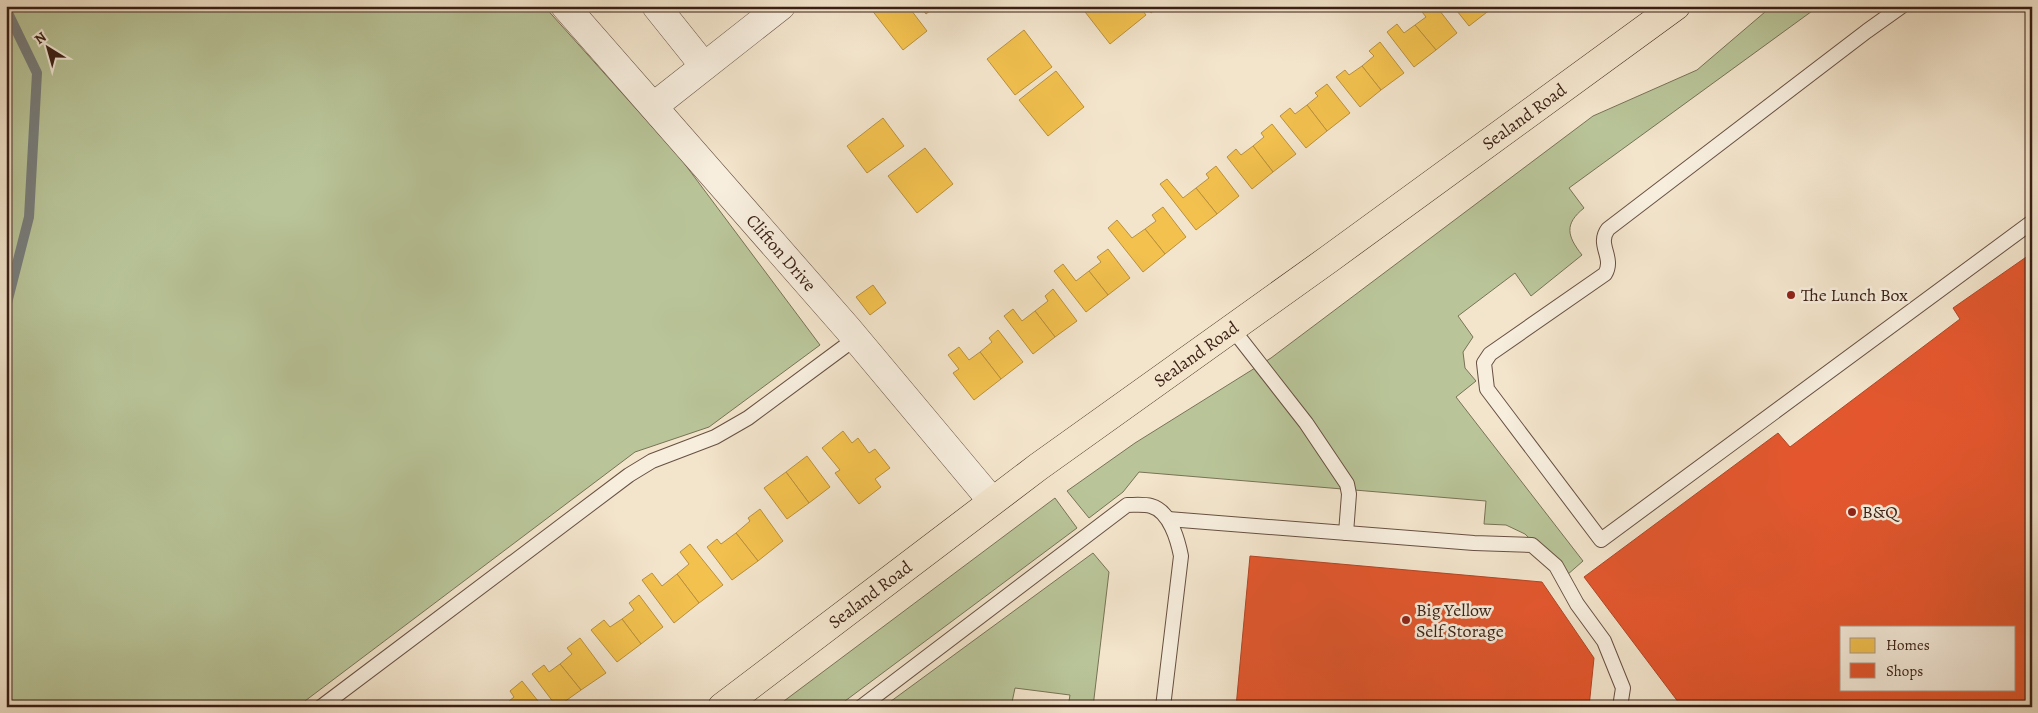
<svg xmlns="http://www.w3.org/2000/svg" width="2038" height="713" viewBox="0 0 2038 713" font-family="Alegreya,serif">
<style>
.green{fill:#b9c599;stroke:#797256}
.homes{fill:#f2c14e;stroke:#ba903d}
.shops{fill:#e4572e;stroke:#b14626;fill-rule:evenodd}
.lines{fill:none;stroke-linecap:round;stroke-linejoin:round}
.stream{stroke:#777d7c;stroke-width:10}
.lane-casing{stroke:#685042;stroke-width:16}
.street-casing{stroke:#685042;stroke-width:29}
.primary-casing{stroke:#391f14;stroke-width:29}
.lane{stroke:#f7eede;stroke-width:14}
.street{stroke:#f7eede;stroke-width:28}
.primary{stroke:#f3e5cc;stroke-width:28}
.poi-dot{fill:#8f2418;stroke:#f7eede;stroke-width:2}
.labels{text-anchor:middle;stroke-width:5;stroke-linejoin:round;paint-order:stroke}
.street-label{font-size:18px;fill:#391f14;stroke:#f7eede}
.poi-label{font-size:18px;fill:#391f14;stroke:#f7eede;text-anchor:start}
</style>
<rect width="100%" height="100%" fill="#f3e5cc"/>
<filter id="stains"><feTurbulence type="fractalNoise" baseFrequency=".004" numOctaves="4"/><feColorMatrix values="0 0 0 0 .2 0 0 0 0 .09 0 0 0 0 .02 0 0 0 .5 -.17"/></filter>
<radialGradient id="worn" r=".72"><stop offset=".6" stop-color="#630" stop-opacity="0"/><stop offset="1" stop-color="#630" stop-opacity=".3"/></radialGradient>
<g class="green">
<path d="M6,6H544L681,159L820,345L709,427L635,452L297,707H6Z"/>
<path d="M1772,6H1819L1569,188L1584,208C1564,224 1567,236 1582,255L1531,296L1515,273L1458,316L1473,337L1463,352L1465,368L1476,381L1456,397L1583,561L1567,575L1525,534L1506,525L1484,524L1486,501L1139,472L1123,492L1089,518L1067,491L1135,443L1271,358L1593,116L1697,70Z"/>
<path d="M1055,498L1077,528L837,707H776Z"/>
<path d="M1093,553L1109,572L1093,707H1068L1070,695L1015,688L1011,707H883Z"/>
</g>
<g class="homes">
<path d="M875,6H908L927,31L903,50L871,9Z"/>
<path d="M920,6H936L926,14Z"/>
<path d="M1083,6H1139L1146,15L1110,44L1082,8Z"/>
<path d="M1146,6H1160L1151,13Z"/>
<path d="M1421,6H1436L1457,33L1436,50L1415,25L1426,17L1419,8Z"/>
<path d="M1453,6H1489L1491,9L1469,26Z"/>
<path d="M1397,24L1404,33L1415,25L1436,50L1414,67L1387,32Z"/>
<path d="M1024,30L1052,67L1015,95L987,59Z"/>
<path d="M1380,42L1404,73L1381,90L1362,66L1374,56L1369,51Z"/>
<path d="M1362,66L1381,90L1360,107L1336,77L1345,70L1349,75Z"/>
<path d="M1056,71L1084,107L1048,136L1019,100Z"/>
<path d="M1327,84L1350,113L1327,131L1307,105L1318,96L1315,93Z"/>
<path d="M1307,105L1327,131L1306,148L1280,116L1290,108L1295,114Z"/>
<path d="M883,118L904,146L867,173L847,146Z"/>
<path d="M1272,124L1296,154L1273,172L1253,146L1264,137L1261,133Z"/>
<path d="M1253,146L1273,172L1252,189L1227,157L1236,149L1241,155Z"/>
<path d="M925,148L953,184L917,213L888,176Z"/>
<path d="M1216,166L1239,196L1217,214L1196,188L1209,178L1206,174Z"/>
<path d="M1167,179L1183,198L1196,188L1217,214L1196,230L1160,184Z"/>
<path d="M1163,207L1186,237L1165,254L1145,229L1156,221L1152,215Z"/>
<path d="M1117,220L1132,238L1145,229L1165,254L1143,272L1108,228Z"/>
<path d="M1108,249L1130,278L1108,295L1089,271L1101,262L1097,257Z"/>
<path d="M1063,264L1076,281L1089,271L1108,295L1086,312L1054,271Z"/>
<path d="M873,285L886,303L870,315L856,297Z"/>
<path d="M1053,289L1077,321L1055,337L1035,311L1048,301L1045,296Z"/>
<path d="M1013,309L1022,321L1035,311L1055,337L1033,354L1004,316Z"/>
<path d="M998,330L1023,362L1001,379L980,352L992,342L989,338Z"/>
<path d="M959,347L969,360L980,352L1001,379L974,400L953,373L959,369L948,355Z"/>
<path d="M843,431L852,443L858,438L869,453L875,449L890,468L875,479L881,487L859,504L835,473L840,470L822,448Z"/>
<path d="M807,456L830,487L809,503L786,472Z"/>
<path d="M786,472L809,503L787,519L764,488Z"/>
<path d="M760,509L783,541L758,561L736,533L750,521L748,518Z"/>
<path d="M736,533L758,561L732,580L707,547L717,539L721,544Z"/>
<path d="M690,544L723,585L699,603L677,574L689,564L680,552Z"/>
<path d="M652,573L662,586L677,574L699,603L674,623L642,580Z"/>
<path d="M639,595L663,627L641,644L622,619L634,610L629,603Z"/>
<path d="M622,619L641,644L617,662L591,630L604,620L610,627Z"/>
<path d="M580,638L606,673L581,690L560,664L572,654L567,648Z"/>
<path d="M560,664L581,690L557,707L532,674L544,665L549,672Z"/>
<path d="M522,681L542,706L502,707L514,697L510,691Z"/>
</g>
<g class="shops">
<path d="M2032,253V707H1682L1584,577L1778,433L1790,447L1960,319L1953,308ZM1842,627H2014V689H1842Z"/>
<path d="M1250,556L1542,582L1594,658L1589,707H1236Z"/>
</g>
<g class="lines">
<path class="stream" d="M6,9L37,73L29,217L6,307"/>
<g class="lane-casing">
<g id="lane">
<path d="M1902,6L1867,31L1608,229C1596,245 1615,257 1605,274L1490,354L1484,363L1487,389L1601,540L2032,222"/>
<path d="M1231,327L1306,423L1347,484L1349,494L1346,533"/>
<path d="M1168,519L1474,543L1532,545L1556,566L1577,604L1604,641L1623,688L1620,707"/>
<path d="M321,707L629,475L652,461L715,437L748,418L856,338"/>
<path d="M861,707L1127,505C1135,505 1144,504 1151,506C1170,511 1178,541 1181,556L1163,707"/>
</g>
</g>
<g class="street-casing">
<g id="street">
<path id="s1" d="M565,6L848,329L992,501"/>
<path d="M656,6L704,66"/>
<path d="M654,106L781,6"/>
</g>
</g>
<g class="primary-casing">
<g id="primary">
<path id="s2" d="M722,707L1038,467L1329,259L1676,6"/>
</g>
</g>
<use href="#lane" class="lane"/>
<use href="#street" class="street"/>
<use href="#primary" class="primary"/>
</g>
<g class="poi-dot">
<circle cx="1791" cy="295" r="5"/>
<circle cx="1852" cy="512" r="5"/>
<circle cx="1406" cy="620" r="5"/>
</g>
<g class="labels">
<g class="street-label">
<text dy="6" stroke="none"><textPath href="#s2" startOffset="996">Sealand Road</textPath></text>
<text dy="6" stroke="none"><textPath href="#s1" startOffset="328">Clifton Drive</textPath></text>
<text dy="6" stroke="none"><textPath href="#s2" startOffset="591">Sealand Road</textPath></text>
<text dy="6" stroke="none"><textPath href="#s2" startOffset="186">Sealand Road</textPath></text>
</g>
<g class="poi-label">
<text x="1801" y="301">The Lunch Box</text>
<text x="1862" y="518">B&amp;Q</text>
<text x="1416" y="616">Big Yellow<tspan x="1416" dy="21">Self Storage</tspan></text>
</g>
</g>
<rect width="2038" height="713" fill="none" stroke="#f3e5cc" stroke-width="25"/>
<rect x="8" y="8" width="2023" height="698" fill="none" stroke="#391f14" stroke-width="2.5"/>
<rect x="12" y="12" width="2013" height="688" fill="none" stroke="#391f14"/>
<rect x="1840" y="626" width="175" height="65" fill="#f7eede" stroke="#ab9b8d"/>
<rect x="1850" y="638" width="25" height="15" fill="#f2c14e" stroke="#ab9b8d"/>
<text x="1886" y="650" font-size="15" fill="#391f14">Homes</text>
<rect x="1850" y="663" width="25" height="15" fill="#e4572e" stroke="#ab9b8d"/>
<text x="1886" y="676" font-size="15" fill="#391f14">Shops</text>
<g transform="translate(48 48) rotate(323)" stroke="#f7eede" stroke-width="4" paint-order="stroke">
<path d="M0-4L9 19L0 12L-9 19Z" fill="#391f14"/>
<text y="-8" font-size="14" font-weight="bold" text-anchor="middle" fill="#391f14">N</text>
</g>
<rect width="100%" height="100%" filter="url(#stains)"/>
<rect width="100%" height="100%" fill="url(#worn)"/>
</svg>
